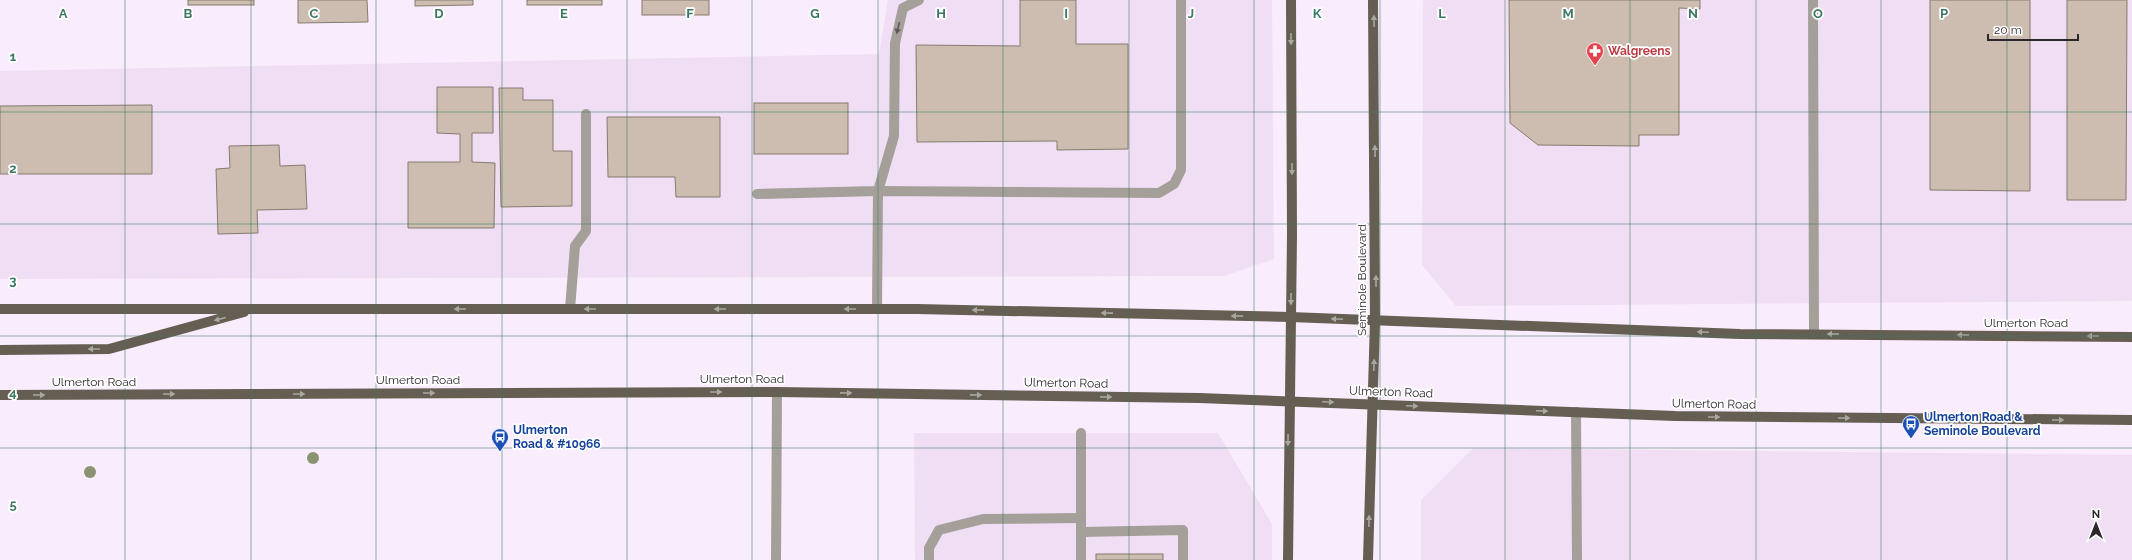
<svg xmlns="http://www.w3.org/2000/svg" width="2132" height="560" viewBox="0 0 2132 560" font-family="Raleway,sans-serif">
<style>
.built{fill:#f0dff4}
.building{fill:#ccbdb0;stroke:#877a6e}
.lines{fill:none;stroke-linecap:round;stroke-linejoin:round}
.minor{stroke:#a4a099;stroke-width:10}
.major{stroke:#655e52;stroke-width:10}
.tree{fill:#899371}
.oneway{fill:#aaa6a0}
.oneway2{fill:#5c5758}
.grid{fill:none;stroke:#3c7863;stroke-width:1;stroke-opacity:0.55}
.labels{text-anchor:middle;stroke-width:3.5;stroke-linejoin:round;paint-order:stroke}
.health-label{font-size:12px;font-weight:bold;fill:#be3a42;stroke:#fff;text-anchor:start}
.street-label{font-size:12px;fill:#2c272d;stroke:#fff}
.transit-label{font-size:12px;font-weight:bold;fill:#164399;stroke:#fff;text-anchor:start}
.grid-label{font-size:13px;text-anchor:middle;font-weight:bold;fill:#3c7863;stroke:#fff;stroke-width:3.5;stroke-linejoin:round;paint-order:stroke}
</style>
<rect width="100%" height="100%" fill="#f9ecfc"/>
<g class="built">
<path d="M888,0H1272L1274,259L1224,276L0,279V71L879,54Z"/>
<path d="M1423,0H2132V301L1456,306L1422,265Z"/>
<path d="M914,433H1218L1272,524V560H915Z"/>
<path d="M1473,448L2132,455V560H1421V500Z"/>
</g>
<g class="building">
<rect x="188" y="0" width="66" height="5"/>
<path d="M298,0H367L368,22L298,23Z"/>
<path d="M415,0H473V5L415,6Z"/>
<rect x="527" y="0" width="75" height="5"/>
<rect x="642" y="0" width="67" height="15"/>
<path d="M1020,0H1076V44H1128V149L1057,150V141L917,142L916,45L1020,46Z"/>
<path d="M1509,0H1700V9L1679,8V135H1639V146L1538,145L1510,123Z"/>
<path d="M1930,0H2030V191L1930,190Z"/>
<path d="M2067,0H2127L2126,200H2067Z"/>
<path d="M437,87H493V133H472V162L495,163L494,228H408V162H460V134L437,133Z"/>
<path d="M499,88H523V100H553V151H572V206L501,207Z"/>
<rect x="754" y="103" width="94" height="51"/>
<path d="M152,105V174H0V106Z"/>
<path d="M607,117H720V197H676L675,177H608Z"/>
<path d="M279,145L280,166L305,165L307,209L257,210L258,233L218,234L216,169L230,168L229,146Z"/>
<rect x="1096" y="554" width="67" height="6"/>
</g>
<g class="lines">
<g class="minor">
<path d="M1813,0L1814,334"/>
<path d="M757,194L878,191L894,136L895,43L903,8L919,0"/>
<path d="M570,309L575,246L586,231V114"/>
<path d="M877,309L878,191L1159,193L1174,184L1181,170V0"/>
<path d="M1576,412L1577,560"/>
<path d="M1081,433V560"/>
<path d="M1081,532L1183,530V560"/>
<path d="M776,560L777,392"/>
<path d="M929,560V548L939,530L983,519L1081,518"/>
</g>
<g class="major">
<path d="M0,309H917L1290,317L1740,334L2132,337"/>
<path d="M0,350L109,349L244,312"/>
<path d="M0,395L777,392L1199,398L1675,416L2132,420"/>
<path d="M1288,560L1292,235L1291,0"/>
<path d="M1368,560L1375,320L1373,0"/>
</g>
</g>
<g class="tree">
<circle cx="313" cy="458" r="6"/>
<circle cx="90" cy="472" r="6"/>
</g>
<defs><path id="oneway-solid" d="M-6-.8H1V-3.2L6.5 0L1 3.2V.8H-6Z"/></defs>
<g class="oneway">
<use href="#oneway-solid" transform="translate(1374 21) rotate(-91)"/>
<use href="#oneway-solid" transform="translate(1291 39) rotate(90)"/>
<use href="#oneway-solid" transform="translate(1375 151) rotate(-91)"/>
<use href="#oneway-solid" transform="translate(1292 169) rotate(90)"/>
<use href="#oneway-solid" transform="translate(1376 281) rotate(-90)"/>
<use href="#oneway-solid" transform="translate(1291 299) rotate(91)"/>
<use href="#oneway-solid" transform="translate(460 309) rotate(-180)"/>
<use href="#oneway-solid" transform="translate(590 309) rotate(-180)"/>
<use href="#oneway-solid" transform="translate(720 309) rotate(-180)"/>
<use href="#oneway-solid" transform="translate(850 309) rotate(-180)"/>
<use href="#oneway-solid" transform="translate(978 310) rotate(-179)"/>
<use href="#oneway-solid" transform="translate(1107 313) rotate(-179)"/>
<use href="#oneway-solid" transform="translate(1237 316) rotate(-179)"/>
<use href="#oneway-solid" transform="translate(220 319) rotate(165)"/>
<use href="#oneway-solid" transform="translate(1337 319) rotate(-178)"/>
<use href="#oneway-solid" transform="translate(1703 332) rotate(-178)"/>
<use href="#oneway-solid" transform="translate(1833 334) rotate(-180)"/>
<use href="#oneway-solid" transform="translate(1963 335) rotate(-180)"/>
<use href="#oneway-solid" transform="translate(2093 336) rotate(-180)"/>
<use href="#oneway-solid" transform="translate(94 349) rotate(180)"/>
<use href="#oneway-solid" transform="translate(1374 365) rotate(-88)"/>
<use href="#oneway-solid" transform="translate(716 392)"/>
<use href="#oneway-solid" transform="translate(429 393)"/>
<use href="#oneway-solid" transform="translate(846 393) rotate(1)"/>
<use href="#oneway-solid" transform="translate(169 394)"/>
<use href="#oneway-solid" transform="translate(299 394)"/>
<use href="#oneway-solid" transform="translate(39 395)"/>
<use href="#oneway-solid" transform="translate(976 395) rotate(1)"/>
<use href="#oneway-solid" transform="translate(1106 397) rotate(1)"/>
<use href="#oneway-solid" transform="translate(1328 402) rotate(2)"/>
<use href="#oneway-solid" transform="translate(1412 406) rotate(2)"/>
<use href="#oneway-solid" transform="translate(1542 411) rotate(2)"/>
<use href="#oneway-solid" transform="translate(1714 417)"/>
<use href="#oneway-solid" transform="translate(1844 418)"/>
<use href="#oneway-solid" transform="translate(2058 420)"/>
<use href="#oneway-solid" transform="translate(1288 440) rotate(91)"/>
<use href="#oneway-solid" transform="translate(1369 521) rotate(-89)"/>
</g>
<use class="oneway2" href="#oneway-solid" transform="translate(898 28) rotate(104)"/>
<path class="grid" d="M125,0V560M251,0V560M376,0V560M502,0V560M627,0V560M752,0V560M878,0V560M1003,0V560M1129,0V560M1254,0V560M1380,0V560M1505,0V560M1630,0V560M1756,0V560M1881,0V560M2007,0V560M0,112H2132M0,224H2132M0,336H2132M0,448H2132"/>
<defs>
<g id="pharmacy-pin" transform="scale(0.9)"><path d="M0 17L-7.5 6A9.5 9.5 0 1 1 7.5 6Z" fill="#e0444e" stroke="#fff"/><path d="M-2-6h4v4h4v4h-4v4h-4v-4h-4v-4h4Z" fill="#fff"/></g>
<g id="bus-pin" transform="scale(0.9)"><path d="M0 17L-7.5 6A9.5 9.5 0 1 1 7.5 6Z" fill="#1a4fb4" stroke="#fff"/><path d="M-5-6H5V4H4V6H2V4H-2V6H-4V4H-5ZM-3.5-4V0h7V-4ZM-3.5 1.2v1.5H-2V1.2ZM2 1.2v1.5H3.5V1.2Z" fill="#fff"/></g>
</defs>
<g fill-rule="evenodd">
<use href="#pharmacy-pin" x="1595" y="51"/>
<use href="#bus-pin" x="1911" y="424"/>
<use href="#bus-pin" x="500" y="437"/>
</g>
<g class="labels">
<g class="health-label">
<text x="1608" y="55">Walgreens</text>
</g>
<g class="street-label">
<text transform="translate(1362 280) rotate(-90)" y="4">Seminole Boulevard</text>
<text x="2026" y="327">Ulmerton Road</text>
<text x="742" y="383">Ulmerton Road</text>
<text x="418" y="384">Ulmerton Road</text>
<text x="94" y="386">Ulmerton Road</text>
<text transform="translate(1066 383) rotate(1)" y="4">Ulmerton Road</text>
<text transform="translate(1391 392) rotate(2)" y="4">Ulmerton Road</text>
<text transform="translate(1714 404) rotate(1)" y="4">Ulmerton Road</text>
</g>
<g class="transit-label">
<text x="1924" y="421">Ulmerton Road &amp;<tspan x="1924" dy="14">Seminole Boulevard</tspan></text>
<text x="513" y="434">Ulmerton<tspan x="513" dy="14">Road &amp; #10966</tspan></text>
</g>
</g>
<g class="grid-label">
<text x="63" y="18">A</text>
<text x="188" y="18">B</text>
<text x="314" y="18">C</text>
<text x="439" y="18">D</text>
<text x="564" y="18">E</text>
<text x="690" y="18">F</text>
<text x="815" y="18">G</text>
<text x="941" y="18">H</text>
<text x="1066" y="18">I</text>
<text x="1191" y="18">J</text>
<text x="1317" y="18">K</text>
<text x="1442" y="18">L</text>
<text x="1568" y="18">M</text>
<text x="1693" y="18">N</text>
<text x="1818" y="18">O</text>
<text x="1944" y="18">P</text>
<text x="13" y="61">1</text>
<text x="13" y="173">2</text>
<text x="13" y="285">3</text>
<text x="13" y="397">4</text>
<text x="13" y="509">5</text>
</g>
<g transform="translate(2096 524)" stroke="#ffffff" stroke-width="3" paint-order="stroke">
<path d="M0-3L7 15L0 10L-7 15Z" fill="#2c272d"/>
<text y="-6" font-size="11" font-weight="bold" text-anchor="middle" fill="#2c272d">N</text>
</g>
<path d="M1988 34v6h90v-6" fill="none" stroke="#2c272d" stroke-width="2"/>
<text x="1994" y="34" font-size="12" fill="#2c272d" stroke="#ffffff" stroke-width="3" paint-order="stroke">20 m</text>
</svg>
